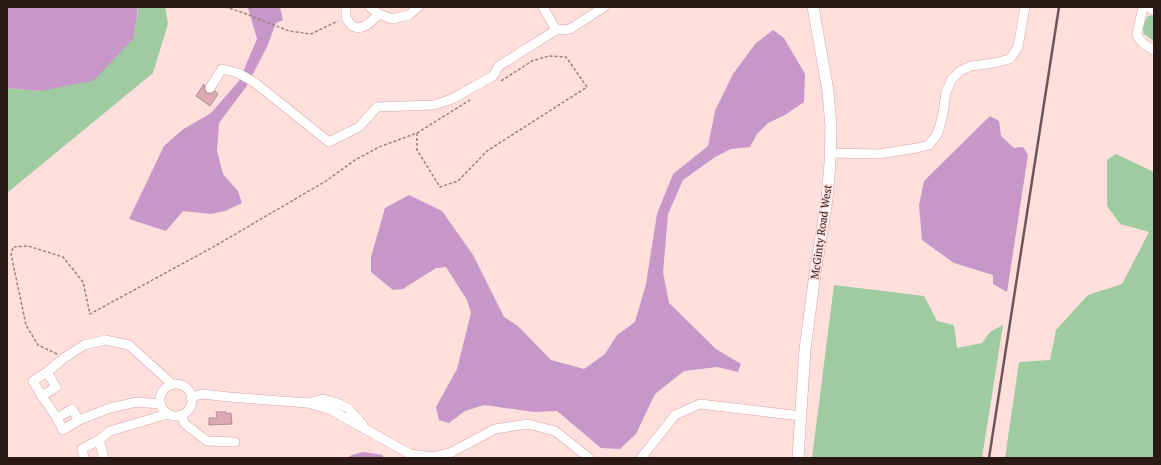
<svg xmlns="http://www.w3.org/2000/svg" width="1161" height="465" viewBox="0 0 1161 465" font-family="'PT Serif',serif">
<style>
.green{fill:#9ecb9f}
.water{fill:#c697c8}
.building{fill:#dbaab4;stroke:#b88993}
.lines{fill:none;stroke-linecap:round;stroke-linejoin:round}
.minor-casing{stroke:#d5a49f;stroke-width:10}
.major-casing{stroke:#d5a49f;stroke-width:12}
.path{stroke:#99817f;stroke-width:1.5;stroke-dasharray:3 2;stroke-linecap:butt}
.minor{stroke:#fff;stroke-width:9}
.major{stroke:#fff;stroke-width:11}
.rail{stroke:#6d5755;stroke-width:2.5}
.labels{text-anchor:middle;stroke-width:3;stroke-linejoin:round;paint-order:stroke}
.street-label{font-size:11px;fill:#2b1918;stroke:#fedfdc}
</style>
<rect width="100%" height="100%" fill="#fedfdc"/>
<g class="green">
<path d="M137,7H165L168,24L153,73L7,193V88L40,91L134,32L138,14Z"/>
<path d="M1154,15V41L1144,34L1142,26L1148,16Z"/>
<path d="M1116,154L1154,172V458H1005L1019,362L1050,360L1056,330L1088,295L1122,284L1149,232L1120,224L1107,206V160Z"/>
<path d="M834,285L924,296L937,321L954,325L957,348L982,343L990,332L1003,325L982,458H812Z"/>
</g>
<g class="water">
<path d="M7,7H137C139,18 134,27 134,38L93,81L40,91L7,88Z"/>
<path d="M247,7H280L283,20L276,23L267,47L246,87L219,123L217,151L223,174L238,191L242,203L225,211L211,214L183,211L166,231L129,219L164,146L182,130L211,113L239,81L257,39L249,11Z"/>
<path d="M773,30L784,38L805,74L804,102L785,115L768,123L757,134L750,147L731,149L715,157L683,180L668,214L663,272L669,303L716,349L741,364L738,372L717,367L684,371L655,394L636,434L620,449L601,448L557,411L534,412L484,405L465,411L449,423L439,420L436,407L457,369L471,313L467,300L446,267L436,268L403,289L393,290L371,272V257L385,208L409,195L442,211L473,255L504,317L518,326L551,360L584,369L605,354L617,335L635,322L646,284L657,214L673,174L708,146L715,111L733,74L756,43Z"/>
<path d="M990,116L999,121L1001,136L1014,148L1023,147L1028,155L1007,292L993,284V275L954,263L922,240L919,205L924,181Z"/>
<path d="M363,452L383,455V458H347L352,455Z"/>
</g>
<g class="building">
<path d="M204,84L205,90L206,93L210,94L215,91L218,94L210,106L196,96Z"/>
<path d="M216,412H226V414L231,413L232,424L209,425V418H217Z"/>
</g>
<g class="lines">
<g class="minor-casing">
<g id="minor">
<path d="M346,7V18C348,20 350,24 352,26C362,32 372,21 379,14"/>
<path d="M370,7L379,14L392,19L409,15L418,7"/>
<path d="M543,7L556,30L570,29L604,7"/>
<path d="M1143,7L1137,34C1139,42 1147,46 1154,50"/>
<path d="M1148,7L1154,11"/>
<path d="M210,88L222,69L238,73L254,82L329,142L359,127L377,107L434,105L452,99L493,76L499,66L556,30"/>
<path d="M830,153L879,154L917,148L929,145L938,133L943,114L946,92L952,79L960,71L971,66L994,63L1010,59L1018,47L1025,7"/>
<path d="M47,372L56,387L42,396L33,381L47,372L64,358L84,345L105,340L129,345L172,384"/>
<circle cx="176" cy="400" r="16"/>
<path d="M42,396L57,418"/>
<path d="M191,397L202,394L229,397L308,403L331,410L410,454L432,457L450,453L495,429L528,424L555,431L589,458"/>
<path d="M308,403L323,399L334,402L348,408L363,425"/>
<path d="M181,415L185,424L207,441L235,442"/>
<path d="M79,420L63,430L57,418L72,409L79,420L110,408L137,402L160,404"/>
<path d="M99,440L104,458"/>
<path d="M84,458L82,449L99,440L110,431L168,414"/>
<path d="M641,458L675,415L700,404L801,416"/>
</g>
</g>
<g class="major-casing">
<path id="major" d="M798,458L805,349L815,274L827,199L830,163L831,127L828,91L813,7"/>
</g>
<g class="path">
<path d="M225,7L241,12L289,31L311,34L338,21"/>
<path d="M417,133V150L440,187L458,181L487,151L587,87L566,57L549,56L532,61L501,81"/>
<path d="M57,354L38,345L26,325L11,254L13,247L28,246L63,257L83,282L90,314L215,246L326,181L355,160L379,147L417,133L470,100"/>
</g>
<use href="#minor" class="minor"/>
<use href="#major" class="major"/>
<path class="rail" d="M989,458L1059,7"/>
</g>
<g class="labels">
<g class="street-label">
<text transform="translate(821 232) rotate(-82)" y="4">McGinty Road West</text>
</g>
</g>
<rect width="1161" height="465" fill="none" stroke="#2b1918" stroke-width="16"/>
</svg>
